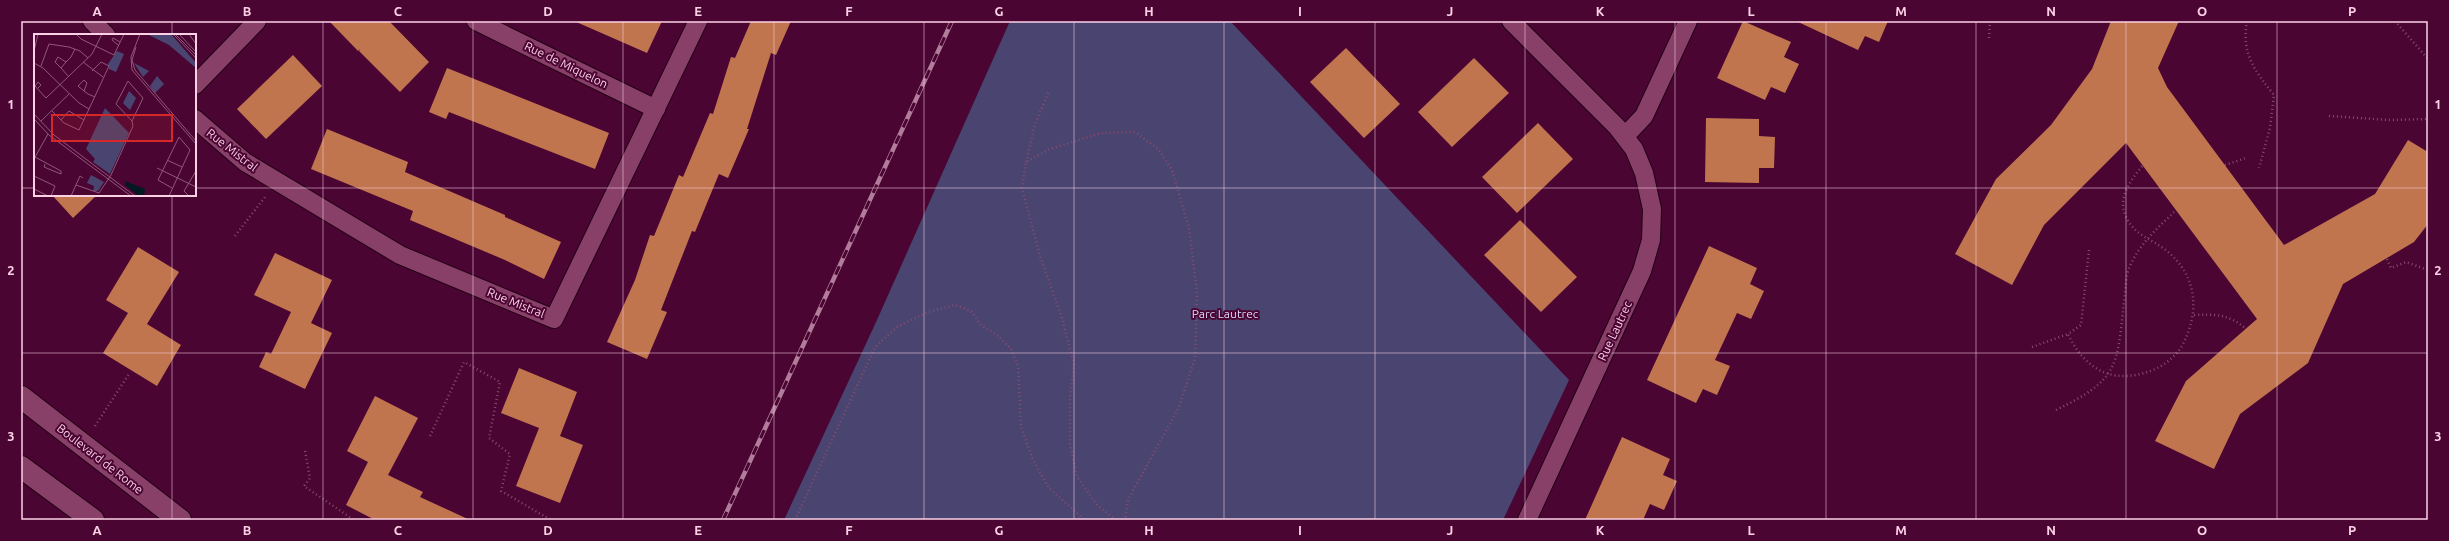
<svg xmlns="http://www.w3.org/2000/svg" width="2449" height="541" viewBox="0 0 2449 541" font-family="Ubuntu,sans-serif">
<style>
.green{fill:#494570}
.building{fill:#c0754e}
.lines{fill:none;stroke-linecap:round;stroke-linejoin:round}
.street-casing{stroke:#230216;stroke-width:20}
.secondary-casing{stroke:#230216;stroke-width:24}
.path{stroke:#874b70;stroke-width:2.5;stroke-dasharray:1 3;stroke-linecap:butt}
.street{stroke:#884068;stroke-width:18}
.secondary{stroke:#884068;stroke-width:22}
.rail-casing{stroke:#b27c9b;stroke-width:4.5}
.rail{stroke:#4a0532;stroke-width:3;stroke-dasharray:9;stroke-linecap:butt}
.grid{fill:none;stroke:#fcd1e6;stroke-width:1;stroke-opacity:0.55}
.labels{text-anchor:middle;stroke-width:4;stroke-linejoin:round;paint-order:stroke}
.street-label{font-size:12px;fill:#fcd1e6;stroke:#4a0532}
.park-label{font-size:12px;fill:#dcdafe;stroke:#4a0532}
.inset-road{fill:none;stroke:#91577a;stroke-width:1}
.view{fill:#d62828;fill-opacity:0.15;stroke:#d62828;stroke-width:2}
.inset-edge{fill:none;stroke:#fcd1e6;stroke-width:2}
.neatline{fill:none;stroke:#fcd1e6;stroke-width:1.5}
.grid-label{font-size:13px;text-anchor:middle;font-weight:bold;fill:#fcd1e6}
</style>
<rect width="100%" height="100%" fill="#4a0532"/>
<path class="green" d="M1010,21H1230L1569,380L1503,520H784L877,320Z"/>
<g class="building">
<path d="M329,21H389L429,62L400,92L359,51L360,49L358,51Z"/>
<path d="M574,21H662L647,53Z"/>
<path d="M751,21H791L776,55L771,53L747,129H749L728,178L719,174L695,232L692,231L661,310L667,312L647,359L607,342L635,280L650,235L654,236L679,175L683,177L710,113L713,114L731,57L735,58Z"/>
<path d="M1743,21L1791,42L1784,57L1799,64L1785,93L1771,87L1765,100L1717,78Z"/>
<path d="M1796,21H1888L1879,42L1865,36L1858,50Z"/>
<path d="M2111,21H2179L2158,68L2167,87L2284,245L2375,194L2408,140L2428,152V224L2414,242L2343,284L2308,363L2240,414L2214,469L2155,441L2186,381L2257,319L2126,143L2044,225L2012,285L1955,254L1996,179L2051,125L2092,69Z"/>
<path d="M1346,48L1400,104L1364,138L1310,82Z"/>
<path d="M293,55L322,86L266,139L237,109Z"/>
<path d="M1474,58L1509,93L1452,147L1418,112Z"/>
<path d="M447,68L609,133L595,169L449,112L446,119L429,112Z"/>
<path d="M1706,118L1759,119V136L1775,137L1774,168H1759V183L1705,182Z"/>
<path d="M1538,123L1573,159L1517,213L1482,177Z"/>
<path d="M327,129L408,162L405,172L505,215V217L561,242L544,279L505,260L410,220L413,211L311,169Z"/>
<path d="M52,195H97L73,218Z"/>
<path d="M1520,220L1577,277L1541,312L1484,255Z"/>
<path d="M1709,246L1757,268L1750,284L1764,291L1751,319L1737,313L1715,360L1730,366L1717,395L1703,389L1696,403L1647,380Z"/>
<path d="M138,247L179,272L147,324L181,345L157,386L103,353L128,313L106,300Z"/>
<path d="M275,253L332,280L311,323L332,333L305,389L259,367L266,352L271,354L291,312L254,295Z"/>
<path d="M519,368L577,392L560,436L583,445L560,503L516,486L539,428L501,413Z"/>
<path d="M375,396L418,418L388,475L423,492L420,497L470,520H375L346,505L368,462L347,451Z"/>
<path d="M1622,437L1670,459L1663,475L1677,481L1664,510L1650,504L1643,520H1585Z"/>
</g>
<g class="lines">
<g class="street-casing">
<g id="street">
<path d="M92,21L106,35"/>
<path d="M476,21L656,109"/>
<path d="M1511,21L1617,127L1634,149L1644,173L1652,209L1651,240L1642,271L1527,520"/>
<path d="M195,85L257,21"/>
<path d="M195,119L245,162L400,255L554,319L698,21"/>
<path d="M1625,136L1644,116L1688,21"/>
</g>
</g>
<g class="secondary-casing">
<g id="secondary">
<path d="M21,397L180,520"/>
<path d="M21,467L93,520"/>
</g>
</g>
<g class="path">
<path d="M2247,21C2241,54 2255,71 2274,95L2270,128L2259,168"/>
<path d="M2395,21L2428,59"/>
<path d="M1989,38L1990,21"/>
<path d="M2329,116L2390,120L2428,119"/>
<path d="M1026,162L1035,124L1049,91"/>
<path d="M2225,165L2246,158"/>
<path d="M235,236L265,197"/>
<path d="M2089,250L2081,325L2068,334C2079,358 2098,377 2126,376C2149,375 2172,364 2183,344C2200,311 2197,276 2167,251C2152,239 2135,236 2126,217C2117,197 2131,180 2143,165"/>
<path d="M2387,259L2391,268L2406,262L2428,270"/>
<path d="M2194,315C2215,314 2229,314 2246,329"/>
<path d="M2032,347L2068,334"/>
<path d="M2056,410C2118,380 2117,368 2124,302C2126,291 2125,276 2130,266C2140,243 2159,227 2176,210"/>
<path d="M95,426L129,374"/>
<path d="M430,436L464,362L500,382L489,438L510,454L501,491L551,520"/>
<path d="M305,451L310,478L304,486L354,520"/>
<path d="M795,520L875,347L897,327L928,312L955,305L971,311L981,325L997,335L1011,349L1018,366L1021,427L1033,460L1049,488L1085,520"/>
<path d="M1116,520L1098,506L1077,477L1070,445V398L1074,365L1062,318L1040,256L1022,188L1026,162L1050,149L1101,133L1135,132L1158,149L1172,170L1189,228L1197,293L1195,358L1179,407L1128,500L1125,520"/>
</g>
<use href="#street" class="street"/>
<use href="#secondary" class="secondary"/>
<g class="rail-casing">
<path id="rail" d="M723,520L952,21"/>
</g>
<use href="#rail" class="rail"/>
</g>
<path class="grid" d="M172,21V35M323,21V520M473,21V520M623,21V520M774,21V520M924,21V520M1074,21V520M1224,21V520M1375,21V520M1525,21V520M1675,21V520M1826,21V520M1976,21V520M2126,21V520M2277,21V520M21,188H35M195,188H2428M172,195V520M21,353H2428"/>
<g class="labels">
<g class="street-label">
<text transform="translate(566 65) rotate(26)" y="4">Rue de Miquelon</text>
<text transform="translate(232 150) rotate(38)" y="4">Rue Mistral</text>
<text transform="translate(516 303) rotate(22)" y="4">Rue Mistral</text>
<text transform="translate(1615 331) rotate(-65)" y="4">Rue Lautrec</text>
<text transform="translate(100 459) rotate(38)" y="4">Boulevard de Rome</text>
</g>
<g class="park-label">
<text x="1225" y="318">Parc Lautrec</text>
</g>
</g>
<g transform="translate(34 34)">
<rect width="162" height="162" fill="#4a0532"/>
<path d="M113,0H137L162,29V34L135,11ZM83,17L90,20L82,38L75,35L74,30ZM100,29L115,37L109,43ZM123,42L130,50L121,59L116,52ZM95,57L102,64L96,76L89,69ZM71,74L95,99L76,140L59,128L61,125L52,115ZM57,141L70,148L64,157H59L60,152L53,149Z" fill="#494570"/>
<path d="M91,147L111,155L110,162H105L91,151Z" fill="#011922"/>
<path class="inset-road" d="M42,0L47,5L80,21L90,0M106,0L97,23L98,36L162,110M139,0L162,24M141,0L162,21M145,0L162,18M155,0L162,10M84,11L78,6L79,4L86,8M102,13L98,26L101,36L162,107M0,17L4,0M32,28L24,23L21,28L27,34L32,28L37,23L41,15M49,28L69,43M0,29L9,34L45,69L55,75L75,32L67,28L58,37M7,32L15,10L35,13L46,17L54,24M27,34L35,43M4,54L7,51L4,48L1,52L12,64L58,20L68,0M50,57L53,49L50,46L44,52L50,57L54,60L61,63M18,77L30,89L45,96L55,75M0,80L20,101L101,162M0,85L15,101L97,162M27,86L35,77L50,86M7,87L35,60M1,123L27,137V140L10,133L11,130M0,125L14,100M133,126L148,133M123,134L162,153M0,142L21,152L17,162M42,151L65,159L77,141L99,92L98,87L82,70L94,47L109,64L98,87M0,155L14,162M37,162L46,142L49,144M135,162L156,116L145,103L124,146L138,154M155,162L150,157L162,137"/>
<path class="view" d="M18,81H138V107H18Z"/>
<rect width="162" height="162" class="inset-edge"/>
</g>
<rect width="2449" height="541" fill="none" stroke="#4a0532" stroke-width="44"/>
<rect x="22" y="22" width="2405" height="497" class="neatline"/>
<g class="grid-label">
<text x="97" y="16">A</text>
<text x="247" y="16">B</text>
<text x="398" y="16">C</text>
<text x="548" y="16">D</text>
<text x="698" y="16">E</text>
<text x="849" y="16">F</text>
<text x="999" y="16">G</text>
<text x="1149" y="16">H</text>
<text x="1300" y="16">I</text>
<text x="1450" y="16">J</text>
<text x="1600" y="16">K</text>
<text x="1751" y="16">L</text>
<text x="1901" y="16">M</text>
<text x="2051" y="16">N</text>
<text x="2202" y="16">O</text>
<text x="2352" y="16">P</text>
<text x="11" y="109">1</text>
<text x="2438" y="109">1</text>
<text x="11" y="275">2</text>
<text x="2438" y="275">2</text>
<text x="11" y="441">3</text>
<text x="2438" y="441">3</text>
<text x="97" y="535">A</text>
<text x="247" y="535">B</text>
<text x="398" y="535">C</text>
<text x="548" y="535">D</text>
<text x="698" y="535">E</text>
<text x="849" y="535">F</text>
<text x="999" y="535">G</text>
<text x="1149" y="535">H</text>
<text x="1300" y="535">I</text>
<text x="1450" y="535">J</text>
<text x="1600" y="535">K</text>
<text x="1751" y="535">L</text>
<text x="1901" y="535">M</text>
<text x="2051" y="535">N</text>
<text x="2202" y="535">O</text>
<text x="2352" y="535">P</text>
</g>
</svg>
